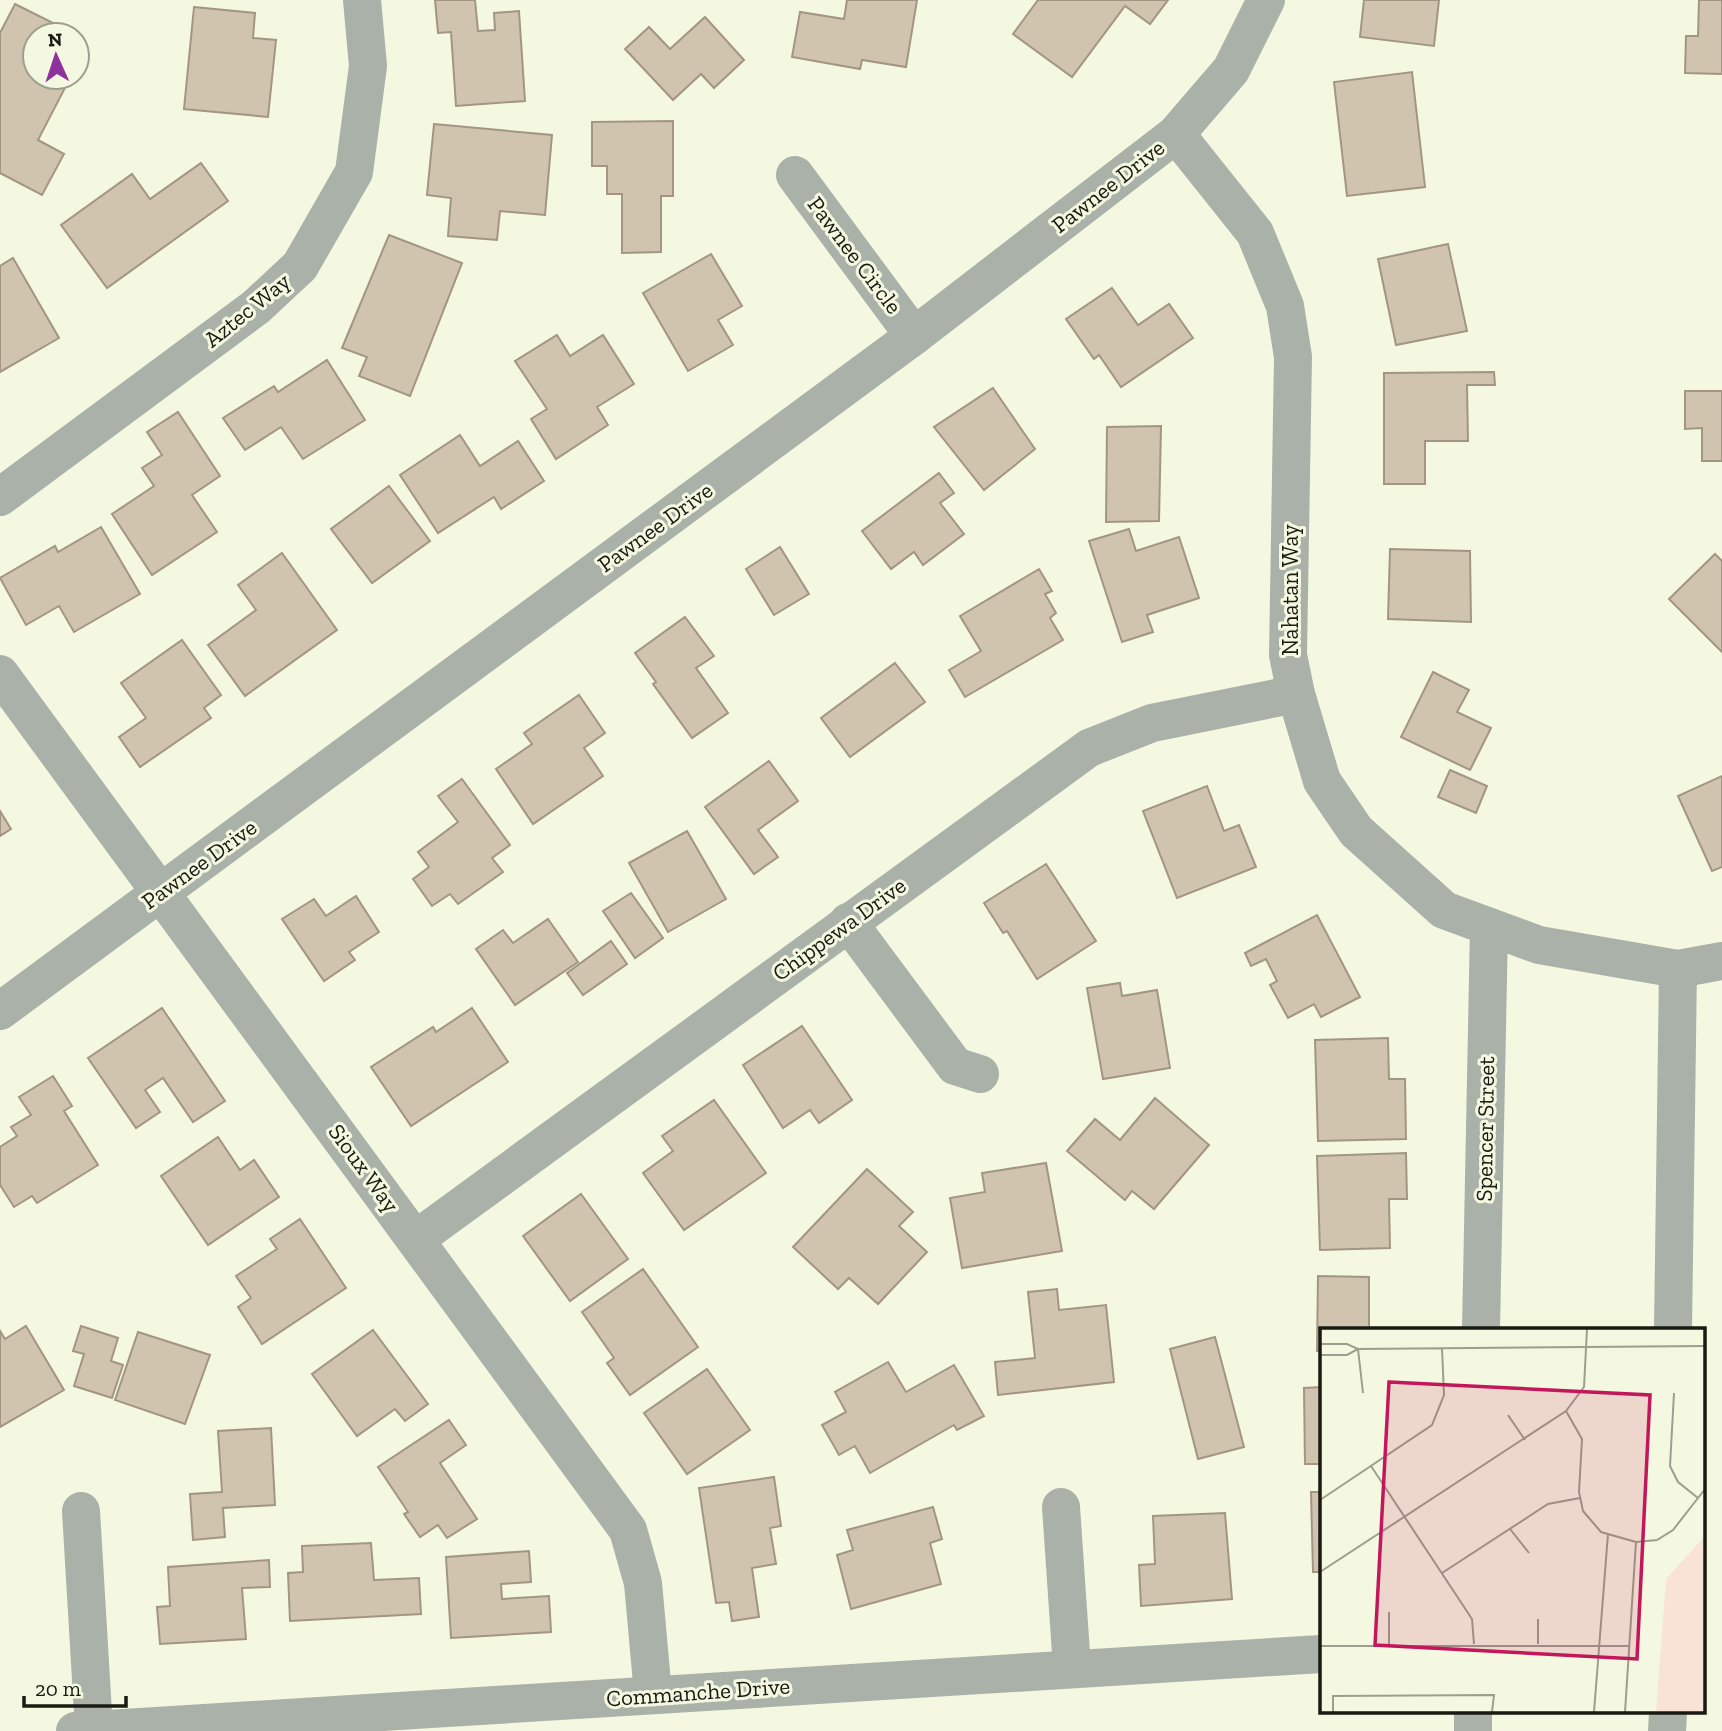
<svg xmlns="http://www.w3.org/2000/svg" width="1722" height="1731" viewBox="0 0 1722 1731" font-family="'Zilla Slab',serif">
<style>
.building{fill:#d0c4af;stroke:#a29682;stroke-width:2}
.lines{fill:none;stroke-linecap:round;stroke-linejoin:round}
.minor{stroke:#aab1a9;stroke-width:38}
.labels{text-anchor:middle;stroke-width:6;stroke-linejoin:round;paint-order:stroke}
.street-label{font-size:23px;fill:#191a12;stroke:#f5f8e0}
.inset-road{fill:none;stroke:#9d9f8e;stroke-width:2}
.view{fill:#c2185b;fill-opacity:0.15;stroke:#c2185b;stroke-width:3.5}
.inset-edge{fill:none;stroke:#191a12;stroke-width:3.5}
</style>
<rect width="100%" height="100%" fill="#f5f8e0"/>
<g class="building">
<path d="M435,0H475L478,31L495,30L494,13L519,11L525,101L456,106L451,32L438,33Z"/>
<path d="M847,0H917L906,67L862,60L860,69L792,57L800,12L844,19Z"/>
<path d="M1038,0H1168L1150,24L1125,6L1072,77L1013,34Z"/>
<path d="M1364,0H1439L1434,46L1360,37Z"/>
<path d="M1699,0H1722V74L1685,73L1686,36H1698Z"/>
<path d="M15,4L59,26L55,35H35V77H59L68,82L38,140L64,154L42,195L0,173V33Z"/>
<path d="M194,7L255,13L253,38L276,40L268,117L184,109Z"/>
<path d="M705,17L744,60L714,88L701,74L673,100L625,49L649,27L670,49Z"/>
<path d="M1412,72L1425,187L1347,196L1334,82Z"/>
<path d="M673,121V196H661V252L622,253V194H607V166H592V122Z"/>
<path d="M434,124L552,135L545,215L500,211L497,240L448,236L451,198L427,195Z"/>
<path d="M201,163L228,201L107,288L61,225L132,174L150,199Z"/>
<path d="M389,235L462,263L410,396L359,376L367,357L342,348Z"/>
<path d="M1448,244L1467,331L1396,345L1378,259Z"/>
<path d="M711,254L742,306L718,320L733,345L688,371L643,293Z"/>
<path d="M13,258L59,338L0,372V266Z"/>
<path d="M1112,288L1138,325L1169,304L1193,338L1121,387L1099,355L1094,359L1066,319Z"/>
<path d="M557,335L570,356L603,335L634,384L597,407L608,425L556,459L531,419L547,409L515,361Z"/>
<path d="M327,360L365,420L303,459L281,427L245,450L223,418L274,386L278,392Z"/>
<path d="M1494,372L1495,385H1467L1468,441H1425V484H1384V373Z"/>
<path d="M993,388L1035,449L984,490L934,427Z"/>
<path d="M1685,391H1722V461H1702V428L1685,429Z"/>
<path d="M178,412L220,476L192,495L217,532L152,575L112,514L154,486L142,468L162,455L147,432Z"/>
<path d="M1161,426L1159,521L1106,522L1107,427Z"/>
<path d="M460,435L480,466L518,441L544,481L501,509L494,497L438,533L400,475Z"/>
<path d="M939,473L954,493L940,503L964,534L923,565L914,552L891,569L862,531Z"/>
<path d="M389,486L430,541L372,583L331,529Z"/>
<path d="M101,527L140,594L74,632L59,606L26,625L0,578L55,546L58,552Z"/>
<path d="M1129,529L1136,551L1179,537L1199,598L1147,615L1153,632L1122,642L1089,541Z"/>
<path d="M780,547L809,594L774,615L746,569Z"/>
<path d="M1390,549L1470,551L1471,622L1388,619Z"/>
<path d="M282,553L337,630L245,696L208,645L256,610L238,585Z"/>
<path d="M1715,554L1722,561V652L1669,599Z"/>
<path d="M1039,569L1052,591L1045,594L1056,613L1050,618L1063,640L965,697L949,670L981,651L960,616Z"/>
<path d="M685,617L714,656L696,668L728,713L692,738L653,684L656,682L635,653Z"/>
<path d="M182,640L221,695L204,708L211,718L140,767L119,737L146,718L121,683Z"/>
<path d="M895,663L925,702L850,757L821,718Z"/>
<path d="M1433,672L1469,690L1457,712L1491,728L1470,770L1401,737Z"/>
<path d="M579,695L605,733L584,748L603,776L533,824L496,769L532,744L524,733Z"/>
<path d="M769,761L798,801L758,830L778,857L754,874L705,807Z"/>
<path d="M1450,770L1487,786L1476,813L1438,797Z"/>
<path d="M1722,776V867L1712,871L1678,796Z"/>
<path d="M462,779L510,845L492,858L503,872L458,904L450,894L432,906L413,879L429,867L418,852L458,822L438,796Z"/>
<path d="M1207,786L1224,831L1239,825L1256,867L1177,898L1143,811Z"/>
<path d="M0,811L11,829L0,836Z"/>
<path d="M687,831L726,899L668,932L629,863Z"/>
<path d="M1046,864L1096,941L1037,979L1007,931L1003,933L984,903Z"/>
<path d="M631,893L663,938L635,958L603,911Z"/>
<path d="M356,896L379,932L349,952L355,960L324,981L282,919L314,899L326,916Z"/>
<path d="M1317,915L1360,997L1321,1017L1314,1004L1288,1018L1270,985L1277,981L1266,959L1251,966L1245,953Z"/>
<path d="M548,919L578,962L515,1005L476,949L503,930L513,943Z"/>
<path d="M611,941L627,964L583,995L567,973Z"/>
<path d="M1120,983L1122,996L1157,990L1170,1068L1103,1079L1087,988Z"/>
<path d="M162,1008L225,1101L193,1122L163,1078L145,1090L160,1112L136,1128L88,1058Z"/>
<path d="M472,1008L508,1062L411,1126L371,1067L433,1027L436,1032Z"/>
<path d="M802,1026L852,1100L819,1123L810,1110L783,1128L743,1065Z"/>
<path d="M1388,1038L1389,1079H1405L1406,1139L1318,1141L1315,1040Z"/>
<path d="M53,1076L72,1106L64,1111L98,1165L37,1203L32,1196L14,1207L0,1185V1147L17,1136L11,1127L31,1115L19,1097Z"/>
<path d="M1155,1098L1209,1145L1154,1209L1132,1191L1125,1200L1067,1151L1095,1119L1120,1140Z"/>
<path d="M714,1100L766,1173L684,1230L643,1173L673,1151L662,1136Z"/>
<path d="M218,1137L240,1170L254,1160L279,1197L208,1245L161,1176Z"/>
<path d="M1406,1153L1407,1199H1389L1390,1248L1320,1250L1317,1156Z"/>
<path d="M1046,1163L1062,1251L962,1268L950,1198L985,1192L982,1173Z"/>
<path d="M867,1169L913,1212L899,1226L927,1252L878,1304L849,1278L838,1289L793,1247Z"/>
<path d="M581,1194L628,1259L570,1301L523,1236Z"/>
<path d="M300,1219L346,1288L262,1344L238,1307L251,1298L236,1276L277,1249L270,1239Z"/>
<path d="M643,1269L698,1347L630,1395L607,1363L614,1358L582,1312Z"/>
<path d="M1318,1276L1369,1277V1330H1321V1351H1317Z"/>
<path d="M1057,1289L1059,1310L1106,1305L1114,1382L998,1395L995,1362L1035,1358L1028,1292Z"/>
<path d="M26,1326L64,1390L0,1427V1331L5,1339Z"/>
<path d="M81,1326L118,1338L111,1361L123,1365L112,1398L74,1386L84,1354L73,1351Z"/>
<path d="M373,1330L428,1404L405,1421L395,1409L357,1436L312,1374Z"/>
<path d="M138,1332L210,1355L185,1424L115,1400Z"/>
<path d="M1215,1337L1244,1447L1198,1459L1170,1349Z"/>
<path d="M888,1362L906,1392L954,1365L984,1416L957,1430L954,1425L870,1473L855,1446L839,1455L822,1425L846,1412L835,1392Z"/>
<path d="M707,1369L750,1430L687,1474L644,1413Z"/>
<path d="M1321,1387V1464H1305L1304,1388Z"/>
<path d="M449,1420L466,1445L440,1463L477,1519L447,1538L438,1525L420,1537L404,1514L408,1512L378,1467Z"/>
<path d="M271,1428L275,1505L223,1508L225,1537L193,1540L190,1494L222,1492L218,1431Z"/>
<path d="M774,1477L781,1526L770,1528L776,1564L752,1568L759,1617L732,1621L729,1602L716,1603L699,1488Z"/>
<path d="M1311,1492H1321V1572H1313Z"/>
<path d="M933,1507L942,1539L930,1543L941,1584L851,1609L837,1555L853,1550L847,1530Z"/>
<path d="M1225,1513L1232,1599L1141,1606L1139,1565L1155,1564L1153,1516Z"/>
<path d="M371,1543L374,1580L419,1578L421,1614L290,1621L288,1573L303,1572L302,1546Z"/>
<path d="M529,1551L531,1582L501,1584L502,1599L549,1596L551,1632L451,1638L446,1557Z"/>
<path d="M269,1560L270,1587L242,1588L246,1639L160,1644L157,1607L170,1606L168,1567Z"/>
</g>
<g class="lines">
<g class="minor">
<path d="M1176,134L1255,233L1285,306L1293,357L1288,655L1296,694L1322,781L1356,831L1444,910L1539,945L1678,969L1722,961"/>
<path d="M795,175L914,336"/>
<path d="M0,497L256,307L300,266L354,172L368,66L362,0"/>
<path d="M0,674L628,1530L643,1583L653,1694"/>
<path d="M848,922L955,1066L980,1074"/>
<path d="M0,1011L914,336L1176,134L1231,70L1266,0"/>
<path d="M416,1239L1089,748L1152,723L1296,694"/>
<path d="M1481,1330L1489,927"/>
<path d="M1673,1330L1678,969"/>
<path d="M1061,1507L1072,1668"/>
<path d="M81,1511L94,1730"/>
<path d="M75,1731L1321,1654"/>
<path d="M1473,1731V1712"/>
<path d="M1667,1731L1668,1712"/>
</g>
</g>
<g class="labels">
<g class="street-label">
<text transform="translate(1108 186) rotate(-38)" y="8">Pawnee Drive</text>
<text transform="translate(855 255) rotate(53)" y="8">Pawnee Circle</text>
<text transform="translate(247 310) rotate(-39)" y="8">Aztec Way</text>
<text transform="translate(655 527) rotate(-36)" y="8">Pawnee Drive</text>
<text transform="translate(1290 590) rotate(-90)" y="8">Nahatan Way</text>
<text transform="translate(199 864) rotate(-36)" y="8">Pawnee Drive</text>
<text transform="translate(839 929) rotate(-36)" y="8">Chippewa Drive</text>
<text transform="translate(1485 1129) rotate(-89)" y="8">Spencer Street</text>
<text transform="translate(364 1168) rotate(54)" y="8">Sioux Way</text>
<text transform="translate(698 1692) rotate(-4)" y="8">Commanche Drive</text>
</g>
</g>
<g transform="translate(1320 1328)">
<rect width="385" height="385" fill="#f5f8e0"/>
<path d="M385,208V384H336L346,251Z" fill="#f9e3d6"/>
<path class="inset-road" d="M0,16H27L38,21L385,18M38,21L43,65M0,27H27L38,21M354,65L350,138L358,154L378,170M246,83L262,111L259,164L263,183L281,204L316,214L337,212L353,202L385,161M188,87L205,112M51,138L152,291L154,316M0,172L112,97L124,67L122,20M190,201L209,225M0,244L246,83L264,59L267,1M122,245L228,176L260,170M69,284V317M218,291V316M0,318H309M13,384V368L174,367L172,384M274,384L288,206M305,384L316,214"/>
<path class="view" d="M69,54L330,67L317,331L55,317Z"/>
<rect width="385" height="385" class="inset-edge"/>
</g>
<g transform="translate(56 56) rotate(357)"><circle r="33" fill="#f5f8e0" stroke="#9d9f8e" stroke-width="2"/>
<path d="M0-5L12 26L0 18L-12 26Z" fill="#8e319b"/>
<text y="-10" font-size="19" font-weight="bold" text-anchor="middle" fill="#191a12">N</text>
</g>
<path d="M24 1696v10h102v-10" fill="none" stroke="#191a12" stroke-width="3.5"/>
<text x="35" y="1696" font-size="21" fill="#191a12" stroke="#f5f8e0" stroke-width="5" paint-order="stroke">20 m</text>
</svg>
